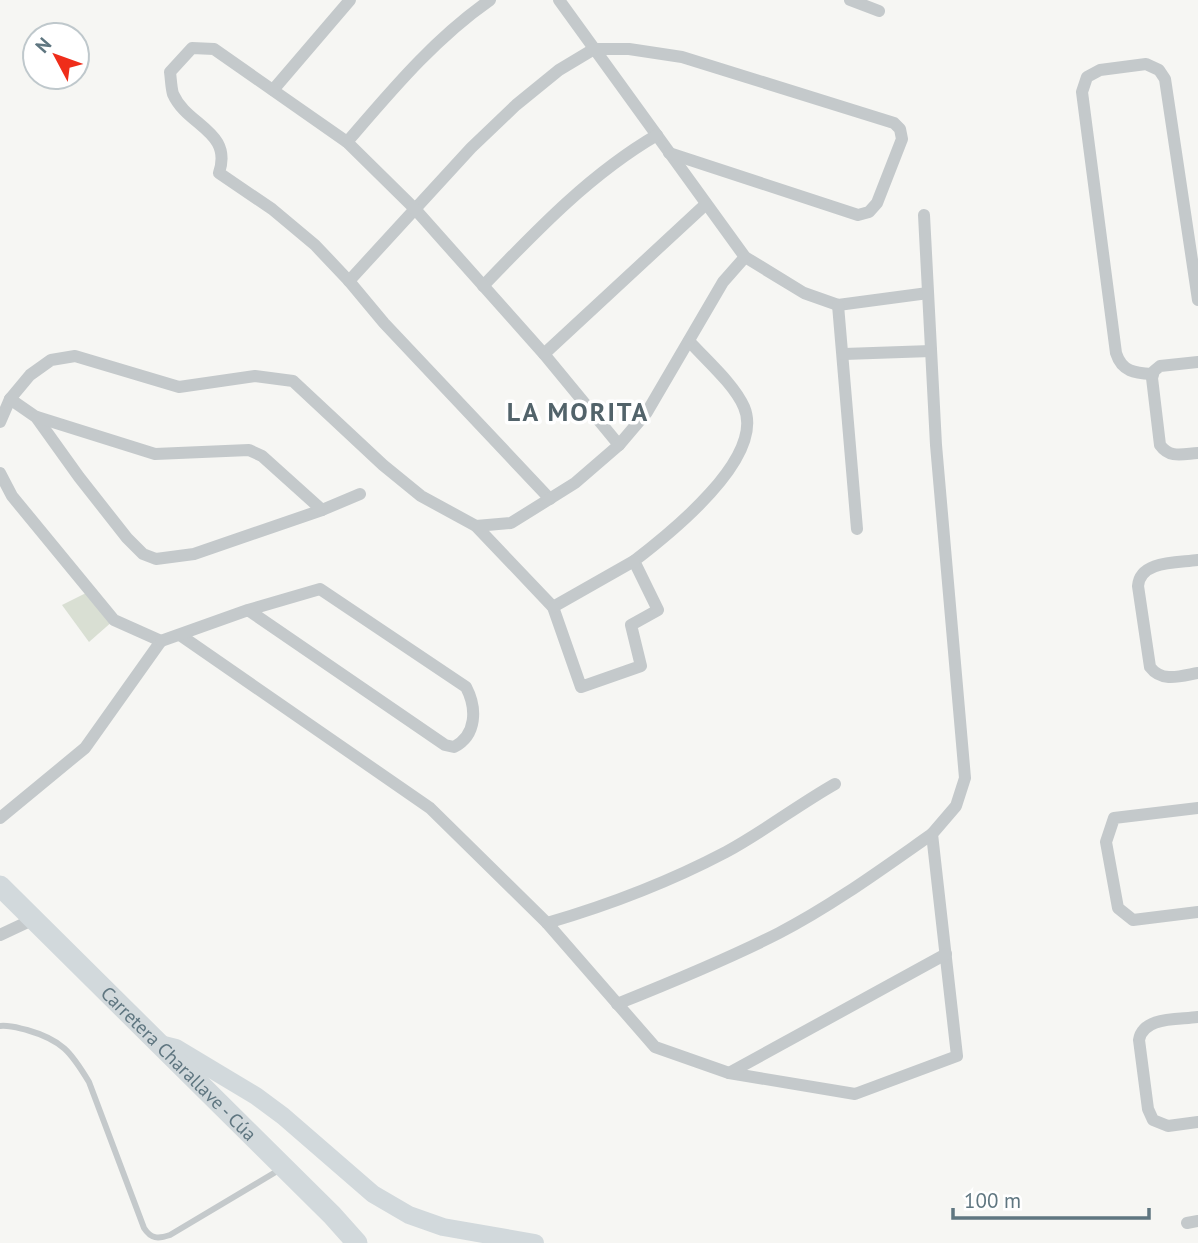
<svg xmlns="http://www.w3.org/2000/svg" width="1198" height="1243" viewBox="0 0 1198 1243" font-family="'PT Sans',sans-serif">
<style>
.green{fill:#d9dfd3}
.lines{fill:none;stroke-linecap:round;stroke-linejoin:round}
.lane{stroke:#c4c9cb;stroke-width:6}
.street{stroke:#c4c9cb;stroke-width:12}
.secondary{stroke:#d2d9dc;stroke-width:18}
.highway{stroke:#d2d9dc;stroke-width:21}
.labels{text-anchor:middle;stroke-width:7;stroke-linejoin:round;paint-order:stroke}
.street-label{font-size:19px;fill:#5f7680;stroke:#fff}
.district-label{font-size:26px;font-weight:bold;letter-spacing:2px;fill:#52636a;stroke:#fff}
</style>
<rect width="100%" height="100%" fill="#f6f6f3"/>
<path class="green" d="M90,591L114,620L89,642L62,605Z"/>
<g class="lines">
<path class="lane" d="M0,1026C10,1025 18,1028 27,1030C62,1040 71,1052 89,1082L144,1228C151,1239 158,1239 170,1235L279,1170"/>
<g class="street">
<path d="M559,0L745,257L804,293L838,305L928,293"/>
<path d="M850,0L879,11"/>
<path d="M273,90L350,0"/>
<path d="M347,142C391,91 434,39 490,0"/>
<path d="M349,281L471,148L516,105L559,70L594,49H629L682,57L894,123L900,129L902,139L877,203L869,212L858,215L669,153"/>
<path d="M483,286C536,231 590,174 657,135"/>
<path d="M838,305L857,529"/>
<path d="M544,354L706,204"/>
<path d="M844,354L931,351"/>
<path d="M1198,362L1160,366L1154,371L1152,378L1160,445C1170,459 1183,454 1198,453"/>
<path d="M1152,374C1135,373 1122,372 1116,353L1082,92L1087,77L1100,70L1146,64L1159,70L1165,79L1198,300"/>
<path d="M10,399L36,417L79,477L127,538L143,554L156,559L194,554L322,510L360,494"/>
<path d="M37,417L155,454L249,450L262,456L322,510"/>
<path d="M0,422L10,399L30,375L51,360L75,356L179,387L255,376L293,381L383,465L421,496L476,526L553,607L581,687L641,666L631,625L658,610L634,561C668,535 766,458 744,407C734,384 706,360 689,341"/>
<path d="M0,473L12,496L114,620L161,641L85,748L0,818"/>
<path d="M550,499L384,323L349,281L315,245L272,209L219,173C233,131 187,126 173,94C171,87 171,79 170,72L192,48L214,49L347,142L415,209L544,354L619,445"/>
<path d="M476,526L511,523L575,483L619,445L647,412L723,282L745,257"/>
<path d="M1198,560C1178,563 1140,560 1138,586L1150,667C1162,683 1181,676 1198,673"/>
<path d="M553,607L634,561"/>
<path d="M180,635L430,808L547,923L655,1047L729,1073L855,1094L957,1056L932,834L956,806L965,778L936,445L924,215"/>
<path d="M161,641L248,610L320,589L466,687C477,708 477,735 454,747L445,745L248,610"/>
<path d="M1198,808L1114,818L1106,842L1118,908L1133,920L1198,912"/>
<path d="M547,923C609,905 669,882 726,852C763,832 798,805 835,784"/>
<path d="M0,935L34,919"/>
<path d="M617,1004C672,982 726,960 779,933C833,905 882,869 932,834"/>
<path d="M1198,1017C1179,1020 1143,1016 1139,1040L1148,1109L1153,1120L1168,1126L1198,1122"/>
<path d="M729,1073L946,954"/>
<path d="M1187,1223L1198,1221"/>
</g>
<path class="secondary" d="M160,1044L176,1048L256,1096L283,1116L373,1194L409,1215L443,1227L535,1243"/>
<path class="highway" id="s1" d="M0,886L332,1215L357,1243"/>
</g>
<g class="labels">
<g class="street-label">
<text dy="7" stroke="none"><textPath href="#s1" startOffset="252">Carretera Charallave - Cúa</textPath></text>
</g>
<g class="district-label">
<text x="578" y="421">LA MORITA</text>
</g>
</g>
<g transform="translate(56 56) rotate(311)"><circle r="33" fill="#ffffff" stroke="#bfc8cc" stroke-width="2"/>
<path d="M0-5L12 26L0 18L-12 26Z" fill="#ef2d1a"/>
<text y="-10" font-size="19" font-weight="bold" text-anchor="middle" fill="#5f7680">N</text>
</g>
<path d="M953 1208v10h196v-10" fill="none" stroke="#5f7680" stroke-width="3.5"/>
<text x="964" y="1208" font-size="21" fill="#5f7680" stroke="#ffffff" stroke-width="5" paint-order="stroke">100 m</text>
</svg>
